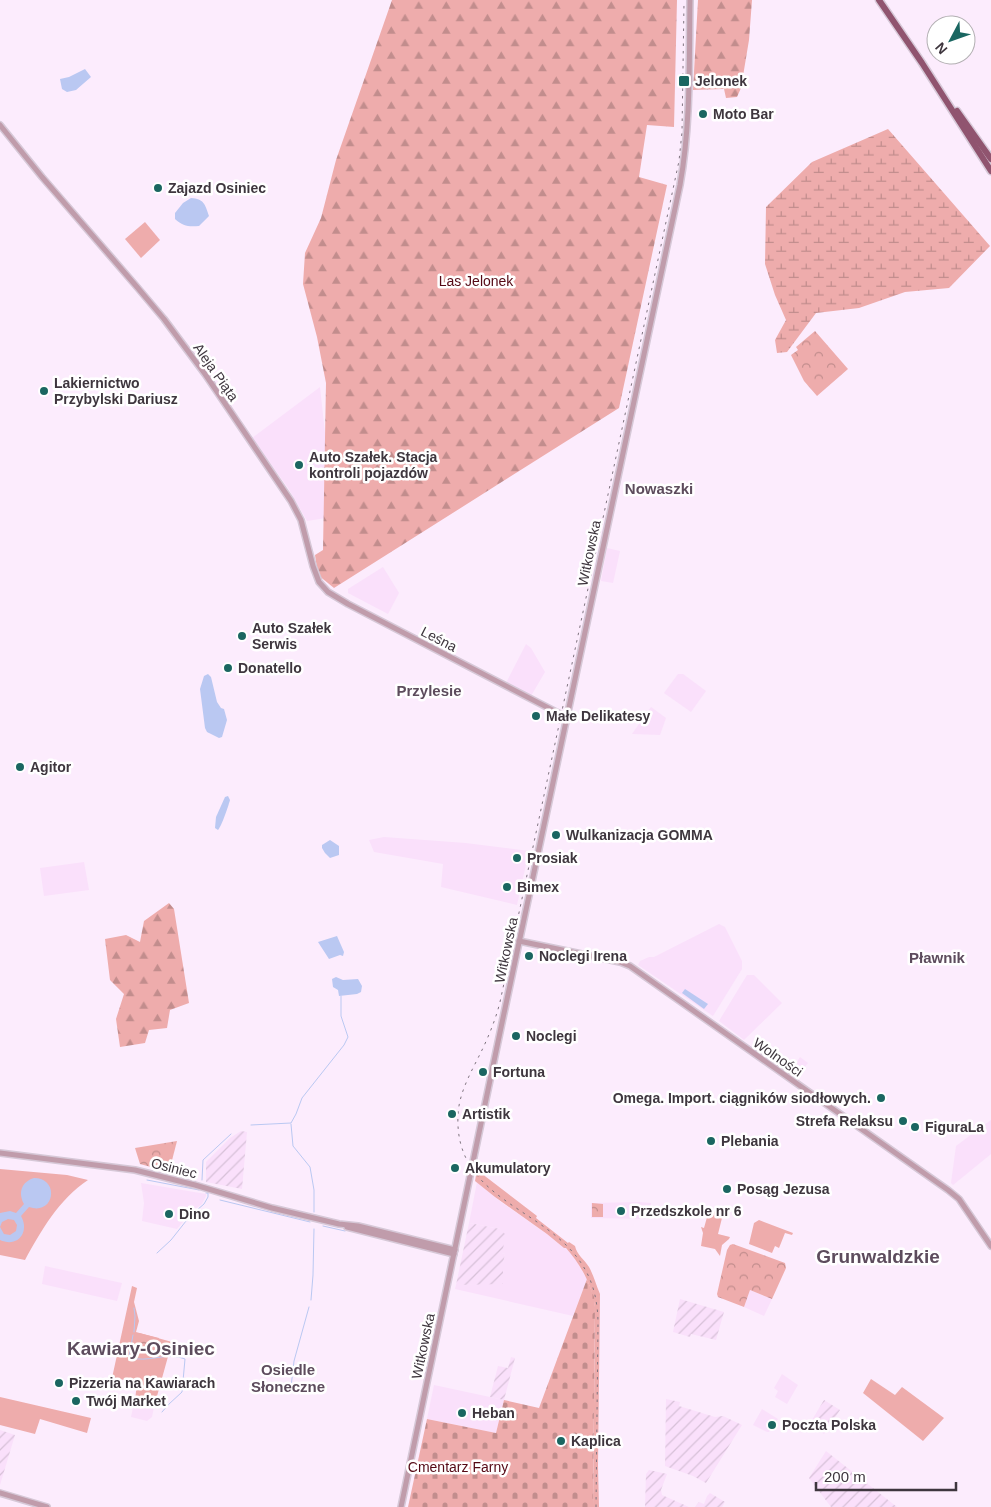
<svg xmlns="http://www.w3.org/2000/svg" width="991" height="1507" viewBox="0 0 991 1507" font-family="Arial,sans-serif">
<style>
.built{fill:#fae0fb}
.industrial{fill:url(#industrial-furrows)}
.green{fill:#eeacac}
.forest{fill:url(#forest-firs)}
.wetland{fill:url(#wetland-marsh)}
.cemetery{fill:url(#cemetery-stones)}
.park{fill:url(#park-crowns)}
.water{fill:#bac8f2;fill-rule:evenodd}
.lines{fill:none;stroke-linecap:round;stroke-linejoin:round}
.stream{stroke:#bac8f2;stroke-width:1}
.minor-casing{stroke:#d6c8d7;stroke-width:8}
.major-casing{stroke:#d6c8d7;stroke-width:9}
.minor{stroke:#c09cab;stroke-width:5}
.major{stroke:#90546f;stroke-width:6}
.rail{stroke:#7f747f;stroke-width:1;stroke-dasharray:2.5 5;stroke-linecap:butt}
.poi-dot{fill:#1a6661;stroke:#fff;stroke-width:2}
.labels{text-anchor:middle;stroke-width:5;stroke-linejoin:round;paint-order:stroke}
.poi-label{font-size:14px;font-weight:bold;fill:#3e363e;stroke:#fff;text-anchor:start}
.park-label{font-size:14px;fill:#550915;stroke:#fff}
.street-label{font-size:14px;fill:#3e363e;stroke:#fff}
.neighbourhood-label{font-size:15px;font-weight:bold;fill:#5d4c5d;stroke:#fff}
.district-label{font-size:19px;font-weight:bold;fill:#5d4c5d;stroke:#fff}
</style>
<defs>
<pattern id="industrial-furrows" width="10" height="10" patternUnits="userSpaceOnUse" patternTransform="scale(1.25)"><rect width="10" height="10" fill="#fae0fb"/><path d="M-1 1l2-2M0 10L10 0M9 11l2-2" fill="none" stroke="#d7c1d8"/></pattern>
<pattern id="forest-firs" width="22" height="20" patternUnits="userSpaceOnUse" patternTransform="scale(1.25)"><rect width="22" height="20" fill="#eeacac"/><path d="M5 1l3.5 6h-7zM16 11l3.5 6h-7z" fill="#c28d8d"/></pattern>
<pattern id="wetland-marsh" width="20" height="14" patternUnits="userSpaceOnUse" patternTransform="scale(1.25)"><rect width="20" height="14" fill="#eeacac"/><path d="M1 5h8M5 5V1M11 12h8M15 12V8" fill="none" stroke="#c28d8d"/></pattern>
<pattern id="cemetery-stones" width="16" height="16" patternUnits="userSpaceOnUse" patternTransform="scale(1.25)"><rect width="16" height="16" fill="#eeacac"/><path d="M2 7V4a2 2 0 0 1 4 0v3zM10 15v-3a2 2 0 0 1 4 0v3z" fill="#c28d8d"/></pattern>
<pattern id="park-crowns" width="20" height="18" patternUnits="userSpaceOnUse" patternTransform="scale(1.25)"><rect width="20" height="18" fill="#eeacac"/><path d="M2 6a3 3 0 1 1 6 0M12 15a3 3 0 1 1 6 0" fill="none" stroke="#c28d8d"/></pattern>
</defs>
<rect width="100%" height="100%" fill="#fcecfd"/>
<g class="built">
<path d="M320,387L326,442V518L307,521L288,488L252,438Z"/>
<path d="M607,548L620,551L613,583L601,581Z"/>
<path d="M383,567L399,593L388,614L348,593V589Z"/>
<path d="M526,644L531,648L545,672L531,696L506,683Z"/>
<path d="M678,674H683L706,691L691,712L664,693Z"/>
<path d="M651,707L666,718L660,735L632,734Z"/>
<path d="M384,837L466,843L529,851L517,905L441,887L443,864L374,852L369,840Z"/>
<path d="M84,862L89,890L44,896L40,868Z"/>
<path d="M719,924L725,927L742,961V969L713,1016L638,965L640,961L649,957H654Z"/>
<path d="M747,975H754L782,1003L744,1040L719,1021Z"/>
<path d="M800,1057L808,1063L799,1074L792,1070Z"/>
<path d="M991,1120V1154L953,1185L951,1183L956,1146Z"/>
<path d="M477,1182L501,1202L547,1234L564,1248H566L573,1255L587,1279L573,1316L455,1289L456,1285L503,1283V1263L505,1254L502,1253L500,1229L469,1223Z"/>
<path d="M141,1183L206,1194V1196L202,1204L190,1213L177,1229L142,1221L144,1203Z"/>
<path d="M640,1202L651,1203L649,1219L591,1218V1203Z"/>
<path d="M45,1266L122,1283L117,1301L42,1284Z"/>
<path d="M750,1290L772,1299L764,1316L744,1307Z"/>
<path d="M782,1374L798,1385L787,1404L775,1397L778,1391L774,1388Z"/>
<path d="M434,1385L504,1400L496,1433L427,1419Z"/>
<path d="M134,1403L154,1407L152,1417L147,1421L131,1417Z"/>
<path d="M762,1409L778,1419L769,1432H767L753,1425Z"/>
</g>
<g class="industrial">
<path d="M241,1131L247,1132L242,1189L206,1182V1162L230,1138Z"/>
<path d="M469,1223L500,1229L506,1235L502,1253L505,1254L503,1263V1284L456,1285Z"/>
<path d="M680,1299L724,1312L716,1340L691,1334L690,1337L673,1332Z"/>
<path d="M511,1357L515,1358L504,1400L490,1397L498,1366L508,1368Z"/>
<path d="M666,1399L680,1402L679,1406L715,1417L723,1416L742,1425L706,1483L693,1476L665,1466Z"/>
<path d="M824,1400L840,1410L824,1434L809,1425Z"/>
<path d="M0,1430L15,1435L0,1485Z"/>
<path d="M826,1451L897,1507H831L809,1478Z"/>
<path d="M649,1470L667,1474L661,1490L662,1495L689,1507H645L646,1474Z"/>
<path d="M710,1493L725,1502L722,1507H695L699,1502L704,1504L707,1496Z"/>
</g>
<g class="green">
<path d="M145,222L160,240L141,258L125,239Z"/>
<path d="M0,1169L67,1175L88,1180C59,1199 41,1231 25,1260L0,1255Z"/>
<path d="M477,1170L537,1216L536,1218L568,1243L569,1242L575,1246C577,1255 584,1259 589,1267C594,1276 596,1285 600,1294L598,1466L599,1507H593L595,1307C592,1285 581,1265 566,1248H564L547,1234L495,1197L475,1181Z"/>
<path d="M709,1210L723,1214L718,1234L730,1237L729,1239L722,1245L720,1256L715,1249L701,1246L703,1233L701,1227L704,1228Z"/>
<path d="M759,1220L793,1233L792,1235L785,1233L779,1248L775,1246L772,1253L749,1244L754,1223Z"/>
<path d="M132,1286L137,1288L134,1302L139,1321L136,1332L172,1342V1345L188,1349L187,1352L169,1353L154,1407L135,1401L137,1382L112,1378Z"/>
<path d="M871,1379L895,1395L902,1387L944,1418L923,1441L863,1393Z"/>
<path d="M0,1397L91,1418L87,1433L40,1419L35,1434L0,1425Z"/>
</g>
<g class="forest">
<path d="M392,0H677L674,127L647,125L639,177L667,185L619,408L334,588L318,575L315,555L323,550L326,383L317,337L303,284L305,253L321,218L336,160Z"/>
<path d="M698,0H752L749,40L741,88L737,97L726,98L724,89L693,90Z"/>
<path d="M169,903L174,909L189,1003L170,1010L167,1028L149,1030L145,1043L120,1047L116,1019L124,994L110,980L105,939L126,935L140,942L144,921Z"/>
</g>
<path class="wetland" d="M888,129L990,246L949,288L905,292L859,308L816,313L787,352L777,353L775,340L786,320L775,295L765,264L766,207L812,162Z"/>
<path class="cemetery" d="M587,1279L594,1297L595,1307L593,1507H408L427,1419L496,1433L504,1400L539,1408Z"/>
<g class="park">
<path d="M815,331L848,369L817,396L804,381L791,355L798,350L796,347Z"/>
<path d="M177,1141L169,1172L140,1164L135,1148Z"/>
<path d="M592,1203L603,1204V1217H592Z"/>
<path d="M733,1244L785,1263L786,1268L772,1299L750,1290L744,1307L718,1297L717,1294L727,1250L730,1245Z"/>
<path d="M139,1333L159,1338L155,1354H134Z"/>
</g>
<g class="water">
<path d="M85,69L91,77L76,90L67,92L62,89L60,79L69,77Z"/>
<path d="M191,198C204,199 205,204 209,216L199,226C188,227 183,226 175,219V213L183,203Z"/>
<path d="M208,674L211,677L217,702L221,708L224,709L227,720L222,737L219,738L207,732L205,728L200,689L204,676Z"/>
<path d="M228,796L230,800C228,807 222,825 218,830L215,828L216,817L225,797Z"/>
<path d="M330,840L339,846V855L330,858L325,853L322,848V845Z"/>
<path d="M337,936L344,952L343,956L340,955L329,959L318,942Z"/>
<path d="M336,977L343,980L358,979L362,986L361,992L357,994L339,996L338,990L333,987L332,979Z"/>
<path d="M685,989L708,1004L704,1009L682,993Z"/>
<path d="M34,1178C60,1178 55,1216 29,1207L21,1216C30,1232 18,1248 0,1240V1213L10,1211L16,1213L24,1204C18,1193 21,1182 34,1178ZM8,1219L14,1220L17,1225L16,1231L10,1235L4,1234L0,1227L2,1222Z"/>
</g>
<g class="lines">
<g class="stream">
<path d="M291,1124L293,1146L310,1167L314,1190V1212"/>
<path d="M251,1125L291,1123L296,1114L302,1098L344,1045L348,1037L341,1016V996"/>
<path d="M147,1180L199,1190"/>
<path d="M202,1180L203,1160L231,1134"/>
<path d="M220,1200L310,1222"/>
<path d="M323,1226L345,1231"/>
<path d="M157,1253L171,1240L190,1216L204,1204L208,1197V1193H206"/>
<path d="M311,1300L313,1275L314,1229"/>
<path d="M134,1332L135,1316L134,1308"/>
<path d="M133,1335L129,1357C147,1364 167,1351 185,1359L182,1392L169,1404L162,1412"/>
<path d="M291,1387L294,1361L309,1307"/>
</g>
<g class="minor-casing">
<g id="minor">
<path d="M0,125L42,177L137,287L164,319L205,374L291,501L301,520L313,566L319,582L328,592L348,604L564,716L567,719"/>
<path d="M519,941L620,962L630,966L948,1190L959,1199L991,1246"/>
<path d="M0,1153L135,1170L195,1185L272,1208L339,1224L358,1226L455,1250"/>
<path d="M347,1227L454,1254"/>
<path d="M0,1493L47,1507"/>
<path d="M401,1507L503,1018L680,185C691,124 689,62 690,0"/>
</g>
</g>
<g class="major-casing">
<g id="major">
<path d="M879,0L922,63L991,171"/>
<path d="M957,111L991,159"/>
</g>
</g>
<use href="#minor" class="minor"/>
<use href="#major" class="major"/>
<path class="rail" d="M596,1507L598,1324C598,1301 593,1279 579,1260C540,1206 454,1198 458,1115C459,1091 473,1069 483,1048C490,1033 496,1018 500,1002L679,161L682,132L684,3"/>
</g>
<g class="poi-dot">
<rect x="678" y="75" width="12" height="12" rx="2.5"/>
<circle cx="703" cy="114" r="5"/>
<circle cx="158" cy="188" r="5"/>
<circle cx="44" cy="391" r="5"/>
<circle cx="299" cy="465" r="5"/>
<circle cx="242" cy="636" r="5"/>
<circle cx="228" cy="668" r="5"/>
<circle cx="536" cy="716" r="5"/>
<circle cx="20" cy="767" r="5"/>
<circle cx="556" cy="835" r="5"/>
<circle cx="517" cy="858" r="5"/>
<circle cx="507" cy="887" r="5"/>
<circle cx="529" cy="956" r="5"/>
<circle cx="516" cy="1036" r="5"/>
<circle cx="483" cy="1072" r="5"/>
<circle cx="881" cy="1098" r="5"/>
<circle cx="452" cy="1114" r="5"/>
<circle cx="903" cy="1121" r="5"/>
<circle cx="915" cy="1127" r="5"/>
<circle cx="711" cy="1141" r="5"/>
<circle cx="455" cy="1168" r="5"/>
<circle cx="727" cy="1189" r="5"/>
<circle cx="621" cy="1211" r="5"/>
<circle cx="169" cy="1214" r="5"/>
<circle cx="59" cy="1383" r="5"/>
<circle cx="76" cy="1401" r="5"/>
<circle cx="462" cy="1413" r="5"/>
<circle cx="772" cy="1425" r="5"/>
<circle cx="561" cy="1441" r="5"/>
</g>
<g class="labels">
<g class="poi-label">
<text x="695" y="86">Jelonek</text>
<text x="713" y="119">Moto Bar</text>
<text x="168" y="193">Zajazd Osiniec</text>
<text x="54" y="388">Lakiernictwo<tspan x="54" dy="16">Przybylski Dariusz</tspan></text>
<text x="309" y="462">Auto Szałek. Stacja<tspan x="309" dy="16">kontroli pojazdów</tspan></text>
<text x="252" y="633">Auto Szałek<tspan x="252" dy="16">Serwis</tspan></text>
<text x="238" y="673">Donatello</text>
<text x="546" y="721">Małe Delikatesy</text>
<text x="30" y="772">Agitor</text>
<text x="566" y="840">Wulkanizacja GOMMA</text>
<text x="527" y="863">Prosiak</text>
<text x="517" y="892">Bimex</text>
<text x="539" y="961">Noclegi Irena</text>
<text x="526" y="1041">Noclegi</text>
<text x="493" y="1077">Fortuna</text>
<text x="871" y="1103" text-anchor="end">Omega. Import. ciągników siodłowych.</text>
<text x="462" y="1119">Artistik</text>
<text x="893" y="1126" text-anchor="end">Strefa Relaksu</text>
<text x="925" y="1132">FiguraLa</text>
<text x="721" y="1146">Plebania</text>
<text x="465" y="1173">Akumulatory</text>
<text x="737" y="1194">Posąg Jezusa</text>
<text x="631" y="1216">Przedszkole nr 6</text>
<text x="179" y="1219">Dino</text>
<text x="69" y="1388">Pizzeria na Kawiarach</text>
<text x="86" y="1406">Twój Market</text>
<text x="472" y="1418">Heban</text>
<text x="782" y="1430">Poczta Polska</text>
<text x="571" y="1446">Kaplica</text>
</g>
<g class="park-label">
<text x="476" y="286">Las Jelonek</text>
<text x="458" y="1472">Cmentarz Farny</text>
</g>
<g class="street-label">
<text transform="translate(216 372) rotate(55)" y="5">Aleja Piąta</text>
<text transform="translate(589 553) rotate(-78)" y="5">Witkowska</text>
<text transform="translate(439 639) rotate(27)" y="5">Leśna</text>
<text transform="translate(506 950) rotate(-78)" y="5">Witkowska</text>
<text transform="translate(778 1057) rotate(35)" y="5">Wolności</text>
<text transform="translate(174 1168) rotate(14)" y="5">Osiniec</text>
<text transform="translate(423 1346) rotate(-78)" y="5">Witkowska</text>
</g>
<g class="neighbourhood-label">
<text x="659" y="494">Nowaszki</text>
<text x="429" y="696">Przylesie</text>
<text x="937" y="963">Pławnik</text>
<text x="288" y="1375">Osiedle<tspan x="288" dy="17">Słoneczne</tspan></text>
</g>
<g class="district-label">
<text x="878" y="1263">Grunwaldzkie</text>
<text x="141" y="1355">Kawiary-Osiniec</text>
</g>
</g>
<g transform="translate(951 40) rotate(229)"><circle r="24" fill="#ffffff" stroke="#b2afb2"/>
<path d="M0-4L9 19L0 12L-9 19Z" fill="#1a6661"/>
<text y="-8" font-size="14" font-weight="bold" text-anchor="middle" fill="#3e363e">N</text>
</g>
<path d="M816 1482v8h140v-8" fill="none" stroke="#3e363e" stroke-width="2.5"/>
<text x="824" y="1482" font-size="15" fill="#3e363e" stroke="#ffffff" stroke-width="4" paint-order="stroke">200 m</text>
</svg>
